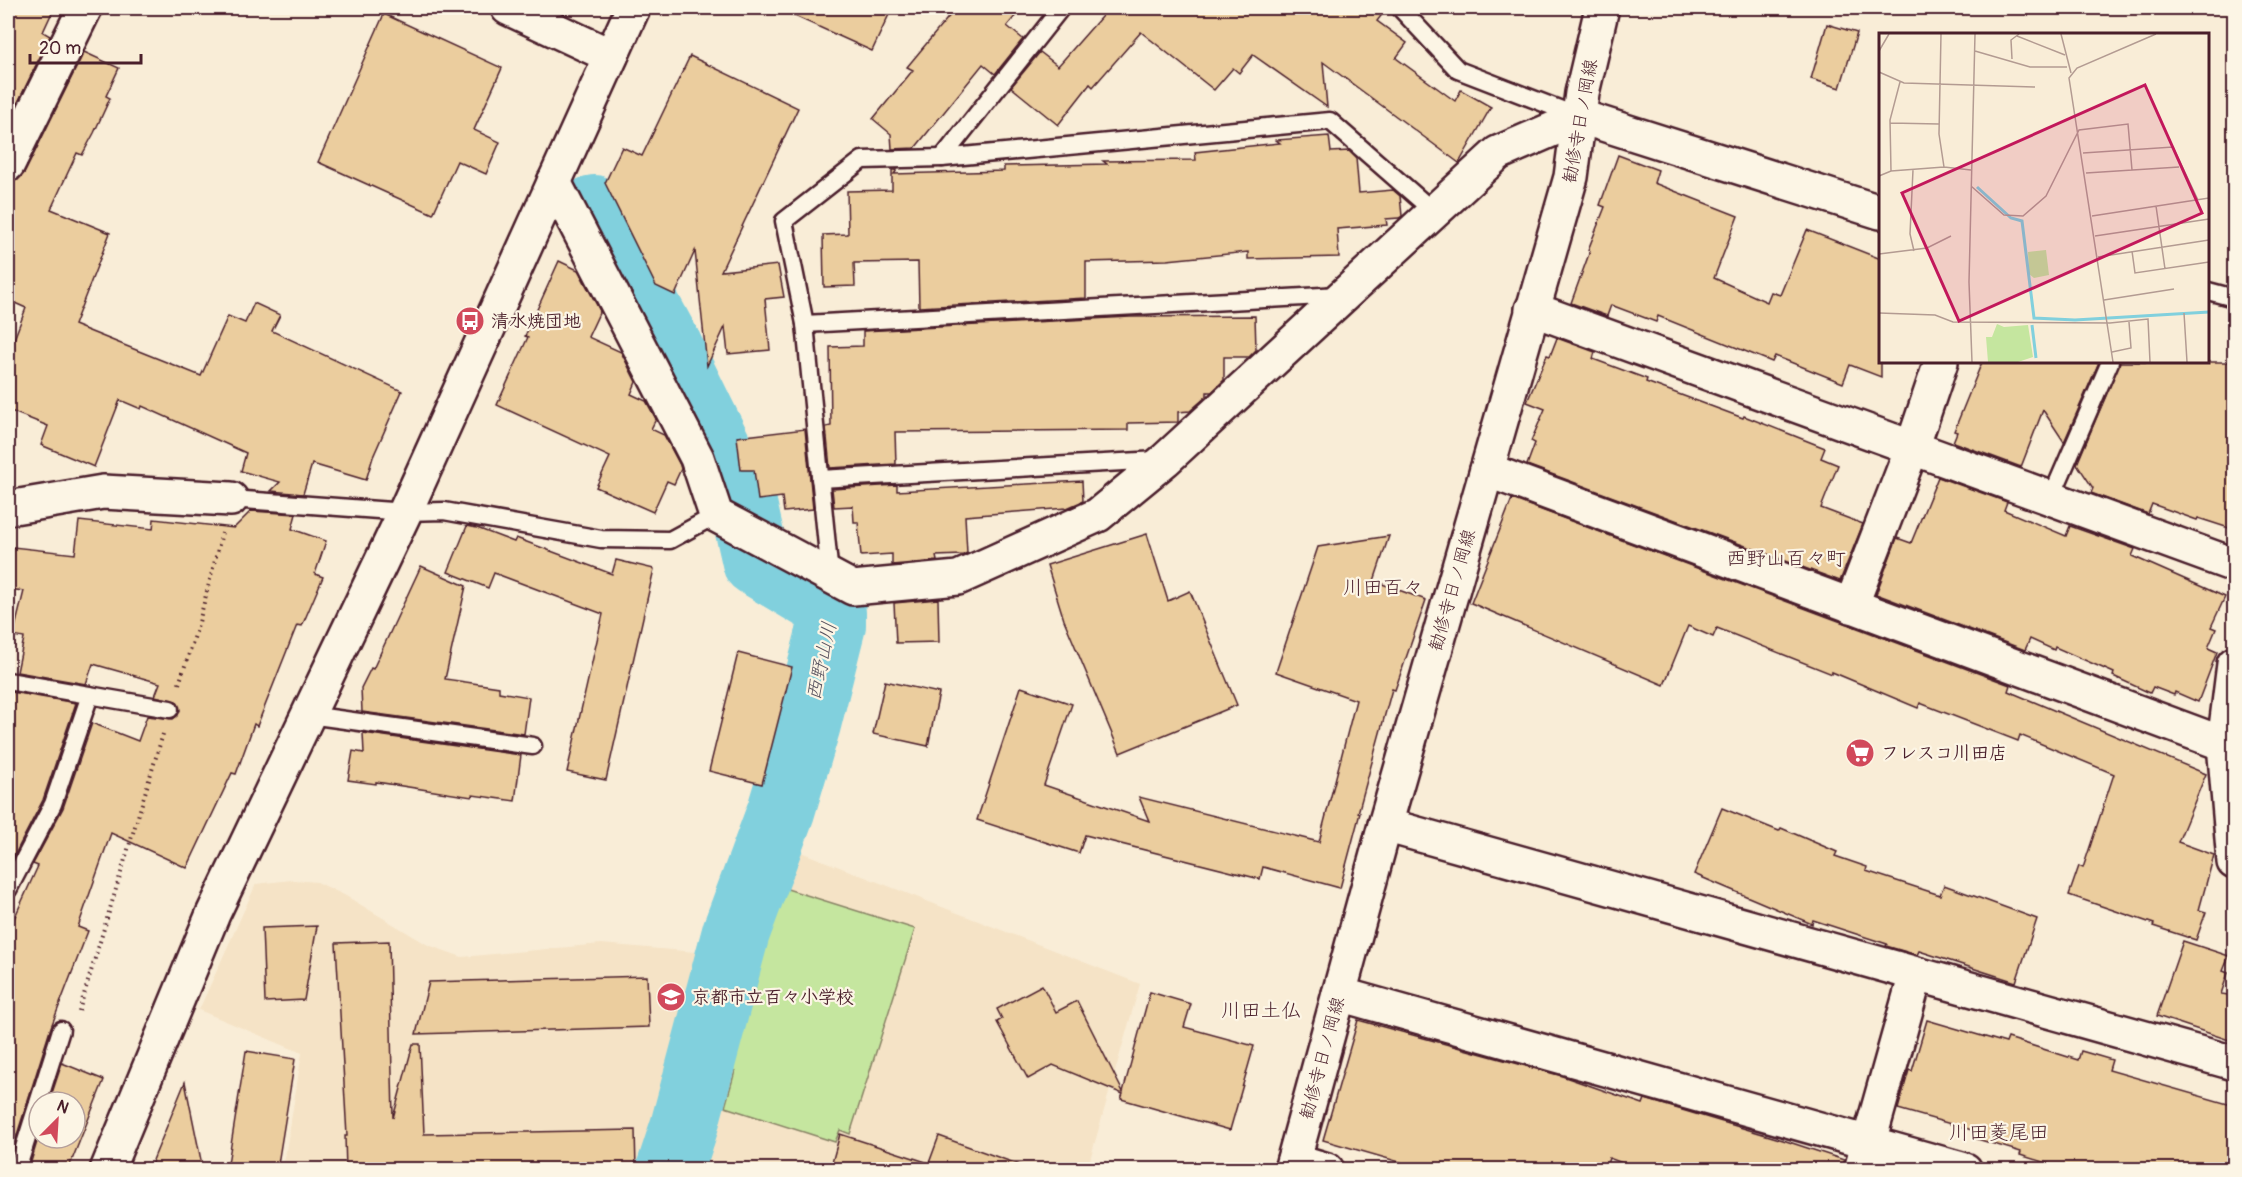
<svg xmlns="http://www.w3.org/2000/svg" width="2242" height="1177" viewBox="0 0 2242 1177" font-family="Pangolin,'Klee One',sans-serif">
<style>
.built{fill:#f5e3c6}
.garden{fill:#c5e69f;stroke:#888265;stroke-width:1.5}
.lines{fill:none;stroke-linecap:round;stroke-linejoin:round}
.river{stroke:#81d0dd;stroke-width:68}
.building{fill:#ebcd9e;stroke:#4a1f2b;stroke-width:1.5}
.lane-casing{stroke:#4a1f2b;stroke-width:21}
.street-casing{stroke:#4a1f2b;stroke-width:38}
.secondary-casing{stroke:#4a1f2b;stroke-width:38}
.primary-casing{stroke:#4a1f2b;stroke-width:38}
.path{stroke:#4a1f2b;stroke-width:4;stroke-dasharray:1.5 4.5;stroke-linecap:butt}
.lane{stroke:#fcf5e5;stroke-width:16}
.street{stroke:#fcf5e5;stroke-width:33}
.secondary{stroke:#fcf5e5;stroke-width:33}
.primary{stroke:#fcf5e5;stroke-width:33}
.labels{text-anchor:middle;stroke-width:4.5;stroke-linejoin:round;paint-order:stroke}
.street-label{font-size:18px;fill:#4a1f2b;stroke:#fcf5e5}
.poi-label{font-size:18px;font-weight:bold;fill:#4a1f2b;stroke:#fcf5e5;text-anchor:start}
.neighbourhood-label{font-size:20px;fill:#4a1f2b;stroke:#fcf5e5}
.water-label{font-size:20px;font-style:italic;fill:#5a5460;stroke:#fcf5e5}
.inset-river{fill:none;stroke:#81d0dd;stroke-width:3}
.inset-road{fill:none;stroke:#b39b92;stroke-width:1.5}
.view{fill:#c2185b;fill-opacity:0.15;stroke:#c2185b;stroke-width:3}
.inset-edge{fill:none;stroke:#4a1f2b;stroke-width:3}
</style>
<rect width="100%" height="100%" fill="#f9edd7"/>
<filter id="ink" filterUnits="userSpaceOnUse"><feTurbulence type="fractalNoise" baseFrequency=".0167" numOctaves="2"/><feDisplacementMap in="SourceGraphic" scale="12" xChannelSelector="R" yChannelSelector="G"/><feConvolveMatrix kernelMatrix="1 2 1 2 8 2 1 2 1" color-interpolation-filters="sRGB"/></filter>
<g filter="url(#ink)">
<path class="built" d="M775,842L1140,984L1087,1170L283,1169L302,1053L199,1010L256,884L292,880L317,882L346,896L428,945L462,957L601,944L731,955Z"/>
<path class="garden" d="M768,883L915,929L850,1134L840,1130L835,1142L725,1107L735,1071L702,1062Z"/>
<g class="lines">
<path class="river" d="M594,209L669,348L741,495L756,562L826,604L832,612V625L807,724L781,811L736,932L684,1127L670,1170"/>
</g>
<g class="building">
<path d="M16,8H54L43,32L50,36L8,123V25Z"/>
<path d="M777,8H892L872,51Z"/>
<path d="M956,8H1022L1007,26L1023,39L995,74L983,64L915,148L892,149L891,134L873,119L913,70L907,67Z"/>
<path d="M1109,8H1387L1377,21L1407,43L1396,58L1455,101L1461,90L1491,107L1459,163L1323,62L1327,107L1253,55L1239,73L1233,68L1214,90L1141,32L1093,87L1090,84L1058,125L1011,87L1040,52L1058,66Z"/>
<path d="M384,14L502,68L474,130L500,142L486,174L457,161L433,214L318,162Z"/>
<path d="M1827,24L1857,33L1840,88L1811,79Z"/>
<path d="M84,52L119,68L106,96L110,98L94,133L82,155L77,153L51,209L110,233L74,325L201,376L228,316L245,323L254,303L280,315L272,331L402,391L373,457L366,480L312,464L303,494L271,491L280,482L241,471L246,453L142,406L141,409L120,400L94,467L41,445L48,426L8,410V355L26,308L8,300V182L18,180L25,172Z"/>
<path d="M690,56L798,108L721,271L778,265L784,297L765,299L770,350L728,354L725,327L707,366L695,251L675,295L656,286L605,183L622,147L642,156Z"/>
<path d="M1329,136L1331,152L1349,151L1356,158L1359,193L1393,190L1400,196L1402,216L1399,218L1386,219L1387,225L1337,229L1339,257L1248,259V252L1167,260L1086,262V298L919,307L918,262L854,263L855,286L824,287L823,235L848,234L847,191L892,190V170H897L894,174L1004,171V166L1107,164L1103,161L1196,160L1195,152L1280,143L1276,140Z"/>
<path d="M1618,155L1658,170L1654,183L1738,216L1714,278L1767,302L1771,292L1780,295L1807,230L1881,259V377L1850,365L1843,383L1775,356L1772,362L1658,316L1656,322L1611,305L1607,316L1571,303L1590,251L1588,250L1605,207L1600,205Z"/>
<path d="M559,261L578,270L600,311L588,337L621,352L636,382L631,394L646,401L656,419L651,429L664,435L680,465L681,469L674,484L667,481L653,512L596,487L610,457L497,405L528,337L525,336Z"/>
<path d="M1255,316L1256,350L1249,357H1224V380L1212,392H1207V396L1190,411L1178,412V422L1128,423V430L895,432L896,464L830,468L826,427L831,426L830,347L863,346V331L1130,317Z"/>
<path d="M1557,338L1595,352L1593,359L1647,379L1646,382L1743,418L1744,416L1825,448L1821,458L1838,465L1821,508L1863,524L1840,581L1527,465L1535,443L1531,441L1545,409L1527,402L1547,355L1550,356Z"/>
<path d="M1982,362H2099L2064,442L2043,410L2021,467L1953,442L1957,432L1954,431Z"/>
<path d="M2120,362H2235V530L2198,518L2197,520L2152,504L2148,514L2091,493L2093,488L2077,464Z"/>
<path d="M805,429L813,509L784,512L782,497L758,500L754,470H741L737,437Z"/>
<path d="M1938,477L2007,502L2004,510L2066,536L2070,526L2135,549L2132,556L2225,597L2211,627L2216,629L2208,648L2217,652L2198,702L2175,692L2174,695L2153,687L2150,693L2113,676L2114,673L2055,647L2054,650L2030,639L2025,650L1876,594L1897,538L1911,543Z"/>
<path d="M1082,481L1083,501L1067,508L965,516L967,553L963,555L936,556L937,561L892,565V554L861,556L858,522H854L853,506L834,507L832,489L897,485V491Z"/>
<path d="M1512,499L2010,685L2008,691L2206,774L2178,842L2214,855L2199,910L2206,912L2196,940L2153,926L2154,924L2069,895L2079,866L2083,868L2114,774L2020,735L2018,741L1920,703L1918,708L1832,672V674L1717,628L1713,637L1688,626L1664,685L1471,603Z"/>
<path d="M251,511L296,514L292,529L326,541L315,574L323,577L302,626L297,625L257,726L254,724L236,774L232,773L187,868L111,833L78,927L88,931L51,1027L10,1157L8,1156V932L38,866L33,864L63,808L92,723L138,741L147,716L173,719L178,715L180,710L176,701L155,696L160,683L93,664L86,684L17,672L24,638L13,636L24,591L8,589L13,547L75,554L79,521L153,529L154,519L234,528Z"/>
<path d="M467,526L477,528L514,542L516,538L612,574L616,560L654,569L606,780L567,772L603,614L494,573L488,588L448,572Z"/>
<path d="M1147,534L1168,601L1190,591L1237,705L1120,753L1064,620L1047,565Z"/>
<path d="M1389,536L1374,581L1426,600L1395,690L1392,689L1358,813H1360L1340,888L1263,867L1260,879L1085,835L1079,853L977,820L1021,687L1072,704L1044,785L1149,821L1139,797L1319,842L1356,700L1276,672L1318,547Z"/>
<path d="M421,566L466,586L445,679L499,687V692L529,697L524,734L362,712L361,688L371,668L373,669Z"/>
<path d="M938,599L939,642L896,643L894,603Z"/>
<path d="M738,653L792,667L762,784L709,771Z"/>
<path d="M885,681L939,693L928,746L873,734Z"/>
<path d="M12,692L76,703L43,800L14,856L8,853V716Z"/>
<path d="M363,733L521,755L515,801L473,795L472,797L376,782V784L348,780L353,751L364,753Z"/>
<path d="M1722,808L1779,831L1781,828L1837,852L1835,856L1867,867L1866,871L1940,895L1944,885L2037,919L2016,982L1919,951L1917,955L1886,946L1887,944L1813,920L1812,924L1694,874Z"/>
<path d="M317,926L304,1000L265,1002L262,928Z"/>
<path d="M389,941L393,1118L413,1044H420L424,1134L635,1130L636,1170H346L345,1136H347L336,943Z"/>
<path d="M2183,941L2229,956L2223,971L2228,973L2221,994L2235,996V1042L2157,1016Z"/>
<path d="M647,976L649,1027L416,1034L429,982Z"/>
<path d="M1042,985L1056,1012L1077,1001L1123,1092L1150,992L1191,1004L1184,1027L1254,1046L1230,1130L1121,1099L1123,1094L1053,1065L1028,1079L997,1022L1002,1019L997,1009Z"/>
<path d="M1358,1020L1562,1076L1643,1104L1645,1099L1783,1140L1844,1160L1843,1170H1641L1609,1158L1605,1170H1401L1403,1163L1323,1140Z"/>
<path d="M1927,1020L2006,1043L2008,1038L2078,1060L2081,1051L2112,1060L2109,1070L2235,1106V1170H2069L2020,1155L2021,1152L1977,1139L1979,1132L1898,1109L1909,1070L1912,1071Z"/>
<path d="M246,1051L295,1059L277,1170H227Z"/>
<path d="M62,1063L104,1080L68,1170H42L30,1165L39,1135V1138H75V1102H49Z"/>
<path d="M185,1082L203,1170H149Z"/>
<path d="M840,1134L929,1163L939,1136L1023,1166L1022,1170H830Z"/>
</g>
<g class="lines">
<g class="lane-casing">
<g id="lane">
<path d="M1061,8L942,158L1330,121L1433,211"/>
<path d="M1400,8L1458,70L1580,117"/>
<path d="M2208,291L2234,298"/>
<path d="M805,324L1340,295"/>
<path d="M820,479L1158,460"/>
<path d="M2051,498L2110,362"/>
<path d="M231,499L405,512L444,511L601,539L670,540L716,515"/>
<path d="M830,576L805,324L784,221L862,160L942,158"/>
<path d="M8,681L170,709"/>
<path d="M309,715L533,746"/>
<path d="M8,890L53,804L90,695"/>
<path d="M17,1170L61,1030"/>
</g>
</g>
<g class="street-casing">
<g id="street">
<path d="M508,8L611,56"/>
<path d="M8,164L85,8"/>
<path d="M554,182L697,458L716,515L853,588L958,578L1098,515L1165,460L1498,153L1581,117L1880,212"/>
<path d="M1532,309L2234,565"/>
<path d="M1487,470L2224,744"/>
<path d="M8,508L103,492L231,499"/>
<path d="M1851,606L1912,448L1941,362"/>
<path d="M2234,664L2224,744L2234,862"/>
<path d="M1385,825L2234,1063"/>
<path d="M1339,994L1965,1170"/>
<path d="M1294,1160L1327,1170"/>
<path d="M1861,1170L1916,974"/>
</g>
</g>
<g class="secondary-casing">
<path id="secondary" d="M107,1170L213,914L405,512L633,8"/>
</g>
<g class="primary-casing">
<path id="primary" d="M1291,1170L1385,825L1571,177L1582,93L1602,8"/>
</g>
<g class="path">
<path d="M179,684L198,626L222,533"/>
<path d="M79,1011L163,734"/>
</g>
<use href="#lane" class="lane"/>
<use href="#street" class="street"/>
<use href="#secondary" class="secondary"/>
<use href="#primary" class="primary"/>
</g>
</g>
<defs>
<g id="bus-disc" transform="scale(1.5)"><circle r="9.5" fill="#d1495b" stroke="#fcf5e5"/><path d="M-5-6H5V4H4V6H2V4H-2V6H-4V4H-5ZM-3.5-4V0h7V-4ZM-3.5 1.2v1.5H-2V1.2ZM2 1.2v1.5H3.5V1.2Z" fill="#fff"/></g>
<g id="supermarket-disc" transform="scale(1.5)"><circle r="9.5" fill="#d1495b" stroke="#fcf5e5"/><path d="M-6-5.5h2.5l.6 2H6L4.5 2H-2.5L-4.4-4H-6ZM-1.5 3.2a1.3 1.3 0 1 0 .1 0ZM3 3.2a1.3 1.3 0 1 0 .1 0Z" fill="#fff"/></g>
<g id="school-disc" transform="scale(1.5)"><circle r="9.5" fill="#d1495b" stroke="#fcf5e5"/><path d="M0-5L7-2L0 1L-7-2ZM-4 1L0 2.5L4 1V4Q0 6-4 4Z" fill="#fff"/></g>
</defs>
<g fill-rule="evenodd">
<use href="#bus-disc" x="470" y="321"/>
<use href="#supermarket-disc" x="1860" y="753"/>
<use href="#school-disc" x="671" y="997"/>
</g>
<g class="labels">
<g class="street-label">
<text transform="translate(1580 121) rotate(-80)" y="6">勧修寺日ノ岡線</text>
<text transform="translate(1452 590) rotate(-74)" y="6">勧修寺日ノ岡線</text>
<text transform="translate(1322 1058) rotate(-75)" y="6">勧修寺日ノ岡線</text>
</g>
<g class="poi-label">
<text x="491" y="327">清水焼団地</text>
<text x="1881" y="759">フレスコ川田店</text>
<text x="692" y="1003">京都市立百々小学校</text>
</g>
<g class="neighbourhood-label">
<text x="1786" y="565">西野山百々町</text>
<text x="1383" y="594">川田百々</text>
<text x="1261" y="1017">川田土仏</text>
<text x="1999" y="1139">川田菱尾田</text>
</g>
<g class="water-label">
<text transform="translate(821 661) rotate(-78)" y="7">西野山川</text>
</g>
</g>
<g transform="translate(1879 33)">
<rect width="330" height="330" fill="#f9edd7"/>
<path d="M167,217L170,242L155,245L150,241L149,219ZM118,291L125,294L149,292L154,324L139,329H109L107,304H113Z" fill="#c5e69f"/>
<path class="inset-river" d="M98,154L132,185L143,188L155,285L196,287L330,279M153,292L157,325"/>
<path class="inset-road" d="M62,1L60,101L65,134M182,1L192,40M138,3L186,22M0,18L10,1M96,18L151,34H188M133,26L132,7L140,1M0,39L25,50L156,54M11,90L60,91M204,120L294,114L319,167M34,137L31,201L35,218M12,138L11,87L21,49M207,140L300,134M0,143L12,138L65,134L92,137M92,153L125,182L144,183L167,163L200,97L249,91L253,137M277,173L286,236M213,183L330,165M216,203L330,186M253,218L256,240L330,229M0,221L48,215L72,203M219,224L330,207M225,267L295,256M0,280L56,282L74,289L231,290L269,286L271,329M305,280L308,329M233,319L252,315L250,289M93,329L90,249L96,1M234,329L190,45L198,35L277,1"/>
<path class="view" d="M266,52L323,180L80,288L23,160Z"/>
<rect width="330" height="330" class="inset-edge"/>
</g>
<rect width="2242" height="1177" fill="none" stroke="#fcf5e5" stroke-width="30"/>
<rect x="15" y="15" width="2212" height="1147" fill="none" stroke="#4a1f2b" stroke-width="2" filter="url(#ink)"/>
<g transform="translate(57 1120) rotate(24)"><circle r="28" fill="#fcf5e5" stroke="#b59f9b" stroke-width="1.5"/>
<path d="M0-4.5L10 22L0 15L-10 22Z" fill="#d1495b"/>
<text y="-9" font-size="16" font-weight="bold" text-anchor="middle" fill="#4a1f2b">N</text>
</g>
<path d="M30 54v9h111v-9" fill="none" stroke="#4a1f2b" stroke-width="3"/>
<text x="39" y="54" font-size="18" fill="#4a1f2b" stroke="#fcf5e5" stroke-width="4.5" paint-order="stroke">20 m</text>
</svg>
